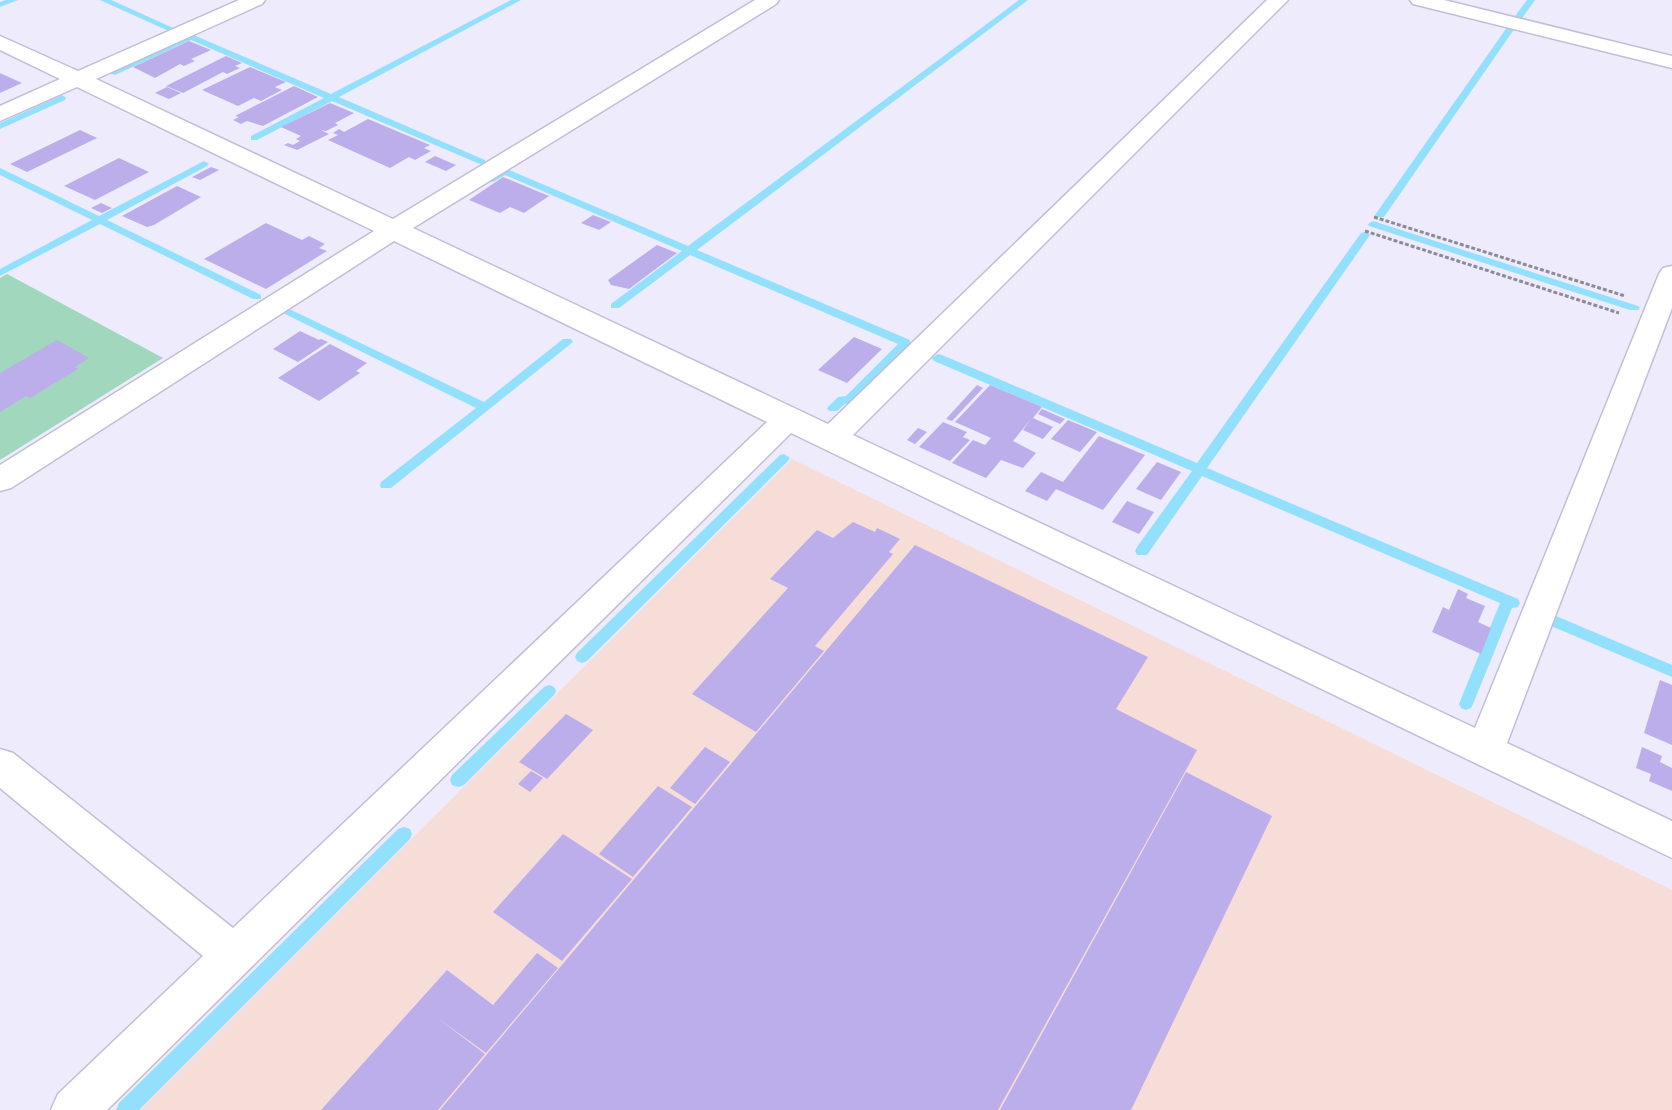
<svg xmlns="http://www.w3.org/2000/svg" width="1672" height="1110" viewBox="0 0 1672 1110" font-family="'DejaVu Sans',sans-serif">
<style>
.commercial{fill:#f7ddd8}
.green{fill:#a1d7bd}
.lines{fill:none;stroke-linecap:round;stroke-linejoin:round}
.stream{fill:#92e0fc;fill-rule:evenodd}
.building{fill:#bcaeeb}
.minor-casing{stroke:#c2bed4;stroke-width:3}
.path{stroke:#8d8b98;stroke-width:3;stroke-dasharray:4 2;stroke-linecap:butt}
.minor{fill:#fff;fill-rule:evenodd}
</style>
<rect width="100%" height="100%" fill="#eeebfd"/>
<path class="commercial" d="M792,459L1672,890V1110H140Z"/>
<path class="green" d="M7,274L163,358L0,460V278Z"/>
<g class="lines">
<g class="stream">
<path d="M6,0H18L0,7V2Z"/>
<path d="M100,0H111L180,31L173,33Z"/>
<path d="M511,0H521L339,97L485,160V164L482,165L332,101L257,140H251V136L324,98L191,40L115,75L108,73L191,34L331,94Z"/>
<path d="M1019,0H1028L697,250L910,340V346L853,403L845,404L837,411H829L827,408L838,397L846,396L898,344L690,255L619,308H611V304L682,251L505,175L493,182L485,180L501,169H507L688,246Z"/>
<path d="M1527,0H1535L1520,21H1514L1513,19Z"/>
<path d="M1508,26L1515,28L1384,217H1376L1375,215Z"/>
<path d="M62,95L66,98L65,100L0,129V123Z"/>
<path d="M204,161L209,164L207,166L107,220L261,295V299H253L100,224L0,276V269L92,220L0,175V168L99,216Z"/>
<path d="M1373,221L1638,306L1640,308L1638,310H1630L1369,226L1368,224Z"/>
<path d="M1365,232L1370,235L1207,468L1518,599L1520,603L1518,607L1512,608L1473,704L1471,708L1466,710L1461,708L1459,704L1500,603L1202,476L1147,555H1137L1135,551L1137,547L1192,471L934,361L932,358L938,354L942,355L1197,463L1361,233Z"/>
<path d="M285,307L484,402L563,339H571L573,342L391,488H381L380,485L381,482L476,408L281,312V308Z"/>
<path d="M784,454L790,458L788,461L587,661L582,663L577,661L575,657L577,653L780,455Z"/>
<path d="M1556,616L1672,665V677L1551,626L1549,622L1551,618Z"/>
<path d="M549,685L554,687L556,691L554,695L464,785L458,787L452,785L450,780L452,775L544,687Z"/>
<path d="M404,827L410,829L412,834L410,839L139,1110H116L119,1103L398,829Z"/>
</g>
</g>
<g class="building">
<path d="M189,41L211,50L191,59L195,61L184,66L180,64L155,78L133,67Z"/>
<path d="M226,56L242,63L235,66L240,68L227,74L223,72L183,93L166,86Z"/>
<path d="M250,67L286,82L275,87L282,90L261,101L254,98L238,106L202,90Z"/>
<path d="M0,73L22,83L0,93Z"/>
<path d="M294,86L318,97L263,126L247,121L241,124L233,120L239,117L235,116Z"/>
<path d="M167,87L181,93L169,99L155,93Z"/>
<path d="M330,103L354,113L335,123L338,125L326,131L321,130L329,134L297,150L284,145L288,143L293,145L300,141L296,139L301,136L281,127Z"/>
<path d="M368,119L430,145L424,148L431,151L415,160L409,157L390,168L328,140L338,135L333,133L339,129L344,132Z"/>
<path d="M80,130L97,138L27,172L10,164Z"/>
<path d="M435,156L456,165L446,171L425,162Z"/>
<path d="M119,158L149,172L95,200L64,186Z"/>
<path d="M211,167L219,170L200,180L192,177Z"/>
<path d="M503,177L549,196L524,213L510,207L500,213L469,200Z"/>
<path d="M177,186L201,197L154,225L147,227L122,216Z"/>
<path d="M101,203L112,208L102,213L91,208Z"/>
<path d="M593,215L611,222L599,230L581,223Z"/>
<path d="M266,223L302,240L309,236L325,244L319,248L327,251L266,289L204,259Z"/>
<path d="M657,245L677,253L629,289L611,285L608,280Z"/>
<path d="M300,331L319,340L321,339L328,342L298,362L273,349Z"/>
<path d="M854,337L882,349L847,383L818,370Z"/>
<path d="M57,340L89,358L75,367L78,369L30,398L26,396L0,412V373Z"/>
<path d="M330,344L367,363L356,371L360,373L319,401L278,378Z"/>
<path d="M977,385L983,388L952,421L946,419Z"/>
<path d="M990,385L1042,407L1033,418L1053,427L1043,439L1023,430L1031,419L1013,441L1036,453L1023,468L1001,460L986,478L952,463L973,440L985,445L991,438L955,422Z"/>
<path d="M1042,409L1065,419L1060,424L1038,414Z"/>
<path d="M1068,420L1097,432L1080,452L1051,439Z"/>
<path d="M943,422L967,432L963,437L970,440L950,461L919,447Z"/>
<path d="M918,428L927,432L915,444L907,440Z"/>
<path d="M1099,436L1145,455L1103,510L1056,489L1047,501L1025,491L1041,472L1063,482Z"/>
<path d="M1157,462L1181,472L1161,500L1136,489Z"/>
<path d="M1127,501L1154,512L1139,534L1112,522Z"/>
<path d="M853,522L875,532L877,528L900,539L889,552L893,554L815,646L824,651L756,732L692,694L788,588L770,579L817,530L833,538Z"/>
<path d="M915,545L1148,657L1116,709L1197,750L998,1110H440Z"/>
<path d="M1458,589L1468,594L1466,598L1485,606L1478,622L1491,628L1481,654L1432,632L1443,607L1449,610Z"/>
<path d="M1660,680L1672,685V745L1644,733Z"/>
<path d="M566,714L593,730L547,779L519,762Z"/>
<path d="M705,747L730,762L695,804L670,788Z"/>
<path d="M1642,747L1662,756L1660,762L1672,768V791L1649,781L1651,774L1636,768Z"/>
<path d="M531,771L543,778L530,792L518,784Z"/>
<path d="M1186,772L1272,816L1131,1110H1000Z"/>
<path d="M658,786L692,807L633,877L599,854Z"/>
<path d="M563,834L632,879L562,961L493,912Z"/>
<path d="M537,953L558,968L486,1053L436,1017L485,1054L438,1110H321L447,970L493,1005Z"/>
</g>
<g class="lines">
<g class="minor-casing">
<g id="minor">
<path d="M239,0H265L262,4L96,79L393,219L755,0H779L776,4L413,228L828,424L1267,0H1288L853,435L1475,728L1659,274L1663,268L1672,266V308L1507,743L1672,821V858L791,433L107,1110H51L58,1094L203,956L0,788V749L13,753L233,928L767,422L394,241L11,488L0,491V465L374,231L77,87L0,121V106L60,79L0,50V36L78,71Z"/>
<path d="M1410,0H1444L1672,56V68L1413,4Z"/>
</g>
</g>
<g class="path">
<path d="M1374,217L1625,296"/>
<path d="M1365,231L1619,313"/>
</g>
<use href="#minor" class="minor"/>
</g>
</svg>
